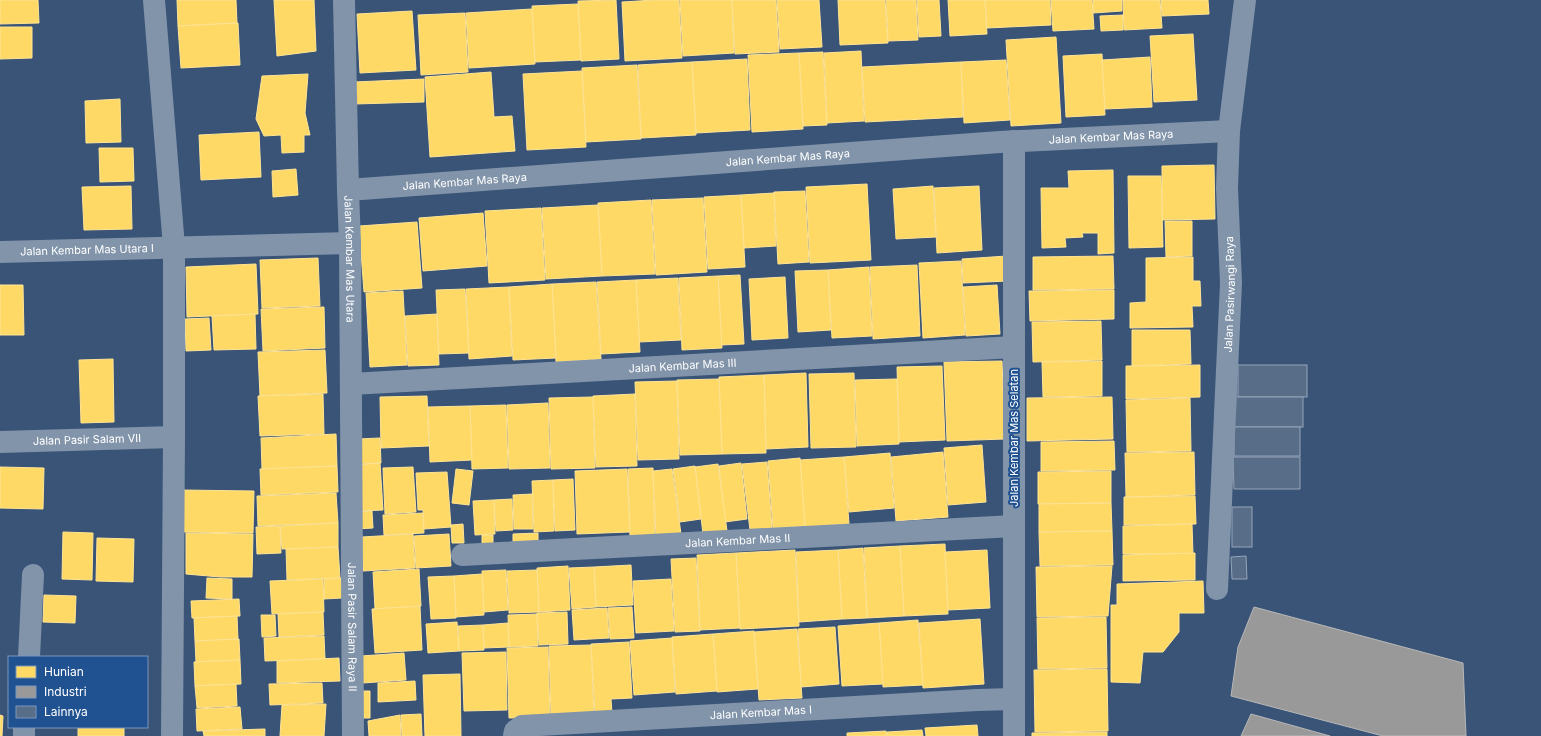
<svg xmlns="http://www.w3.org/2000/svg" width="1541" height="736" viewBox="0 0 1541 736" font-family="Inter,sans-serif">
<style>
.homes{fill:#ffd966;stroke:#ffe494}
.industry{fill:#999;stroke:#b8b8b8}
.building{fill:#586d88;stroke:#96a5b8}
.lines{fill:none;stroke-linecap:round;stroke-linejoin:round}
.minor{stroke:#8194aa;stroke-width:22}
.labels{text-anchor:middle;stroke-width:4;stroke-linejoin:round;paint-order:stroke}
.street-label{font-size:11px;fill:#fff;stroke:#205191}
</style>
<rect width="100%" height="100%" fill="#3a5477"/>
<g class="homes">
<path d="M0,0H38L39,23L0,24Z"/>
<path d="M177,0H236L237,23L178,26Z"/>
<path d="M274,0H314L316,51L277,56Z"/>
<path d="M616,0L619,59L581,61L578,1Z"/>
<path d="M654,0H679L682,58L625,61L622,2Z"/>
<path d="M680,0H732L734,53L683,56Z"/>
<path d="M732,0H776L779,52L735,54Z"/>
<path d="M777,0H819L822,47L780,49Z"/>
<path d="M838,0H885L888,43L840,45Z"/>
<path d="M886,0H916L918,40L888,41Z"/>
<path d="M917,0H939L941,36L919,37Z"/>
<path d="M948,0H985L987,34L950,36Z"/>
<path d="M985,0H1050L1051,25L987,28Z"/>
<path d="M1051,0H1092L1094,29L1053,31Z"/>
<path d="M1093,0H1122V11L1093,13Z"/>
<path d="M1123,0H1160L1162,28L1124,30Z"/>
<path d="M1161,0H1208L1209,14L1162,16Z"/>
<path d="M578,4L581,60L535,62L532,6Z"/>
<path d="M532,9L535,64L469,68L466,13Z"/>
<path d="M412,11L416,70L360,73L357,14Z"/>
<path d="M465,13L468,72L421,75L418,15Z"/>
<path d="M1123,15V30L1101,31L1100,16Z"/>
<path d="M238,23L240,65L181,68L178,26Z"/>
<path d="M0,27H32V58L0,59Z"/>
<path d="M1193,34L1197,100L1154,102L1150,36Z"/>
<path d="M1056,37L1061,123L1011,126L1006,40Z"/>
<path d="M861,51L864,121L827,123L824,53Z"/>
<path d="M823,52L827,125L803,126L799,53Z"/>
<path d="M799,53L803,129L752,132L748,55Z"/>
<path d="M1102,54L1105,115L1066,117L1063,56Z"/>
<path d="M1150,57L1152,107L1105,109L1102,60Z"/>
<path d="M747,59L750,130L696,133L692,62Z"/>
<path d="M1006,60L1010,120L964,123L961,62Z"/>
<path d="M692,62L696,135L641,138L638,65Z"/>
<path d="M961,62L963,117L865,122L862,67Z"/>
<path d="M637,65L641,139L586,142L582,68Z"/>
<path d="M582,71L586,147L527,150L523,74Z"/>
<path d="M491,72L494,117L512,116L515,151L430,157L425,77Z"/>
<path d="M308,74L305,113L310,135H304V152L282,153L281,135L264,136L256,119L262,76Z"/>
<path d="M424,79V102L355,104L354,82Z"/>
<path d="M120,99L121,142L86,143L85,101Z"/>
<path d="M259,132L261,177L201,180L199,135Z"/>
<path d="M99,148H133L134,181L100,182Z"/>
<path d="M1214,165L1215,219L1162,220V166Z"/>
<path d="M296,169L298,195L273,197L272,171Z"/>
<path d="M1113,170L1114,253L1098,254V233H1082L1083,237L1065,238L1066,247L1042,248L1041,188H1069L1068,171Z"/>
<path d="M1128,176H1161L1163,247L1129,248Z"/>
<path d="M867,184L871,260L810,263L806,187Z"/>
<path d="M131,186L132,229L84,230L82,187Z"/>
<path d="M933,186L936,237L896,239L893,189Z"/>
<path d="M979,186L982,250L937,253L934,188Z"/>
<path d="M805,191L809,262L778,264L774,192Z"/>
<path d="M774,193L776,246L744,248L741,195Z"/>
<path d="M741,195L745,267L708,269L704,197Z"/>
<path d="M703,198L707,272L656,275L652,200Z"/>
<path d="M651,200L655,274L602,276L598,203Z"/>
<path d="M598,205L602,276L546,279L542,208Z"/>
<path d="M541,208L545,280L489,283L485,211Z"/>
<path d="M483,213L487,266L423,271L419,218Z"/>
<path d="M1165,221H1192V256L1166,257Z"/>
<path d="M417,222L422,288L364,292L359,226Z"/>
<path d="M1007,256L1008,281L963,283L962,259Z"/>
<path d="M1113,256L1114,289L1033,290V257Z"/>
<path d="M1193,257V281H1200L1201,306H1192L1193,327L1130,328V303L1146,302V258Z"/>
<path d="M318,258L320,306L262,308L260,260Z"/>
<path d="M961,261L965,335L923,338L919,263Z"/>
<path d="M256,264L258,314L187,317L186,267Z"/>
<path d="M917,265L920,336L873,339L870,267Z"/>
<path d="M869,267L872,336L832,338L828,270Z"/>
<path d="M828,270L831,330L798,332L795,271Z"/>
<path d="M740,275L744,344L721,345L718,276Z"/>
<path d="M718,276L722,348L682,350L679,278Z"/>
<path d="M785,277L788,338L752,340L749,279Z"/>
<path d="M678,278L681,340L639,342L636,280Z"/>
<path d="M636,280L640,352L601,354L597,282Z"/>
<path d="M596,282L601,359L556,362L552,284Z"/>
<path d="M552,284L556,358L513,360L509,287Z"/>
<path d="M0,285H23L24,335H0Z"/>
<path d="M997,285L1000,334L966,336L963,287Z"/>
<path d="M509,287L512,356L469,359L466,289Z"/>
<path d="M465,289L469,353L439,354L436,290Z"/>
<path d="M1114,290V319L1030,321L1029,291Z"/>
<path d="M403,291L407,365L370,367L366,293Z"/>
<path d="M324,307L325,348L263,351L261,309Z"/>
<path d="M255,314L256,349L214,350L212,316Z"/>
<path d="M437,314L439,365L408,366L405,316Z"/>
<path d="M209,318L211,350L186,351L185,319Z"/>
<path d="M1101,321L1102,360L1033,362L1032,322Z"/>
<path d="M1132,330H1190L1191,364L1132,366Z"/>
<path d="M325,350L327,393L260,396L258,352Z"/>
<path d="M113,359L114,422L81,423L79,360Z"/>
<path d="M1002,361L1005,439L947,441L944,362Z"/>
<path d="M1102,361V396L1043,397L1042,362Z"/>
<path d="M1200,365V397L1126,399V366Z"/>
<path d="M942,366L945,440L899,442L897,367Z"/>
<path d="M806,373L808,447L766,449L764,375Z"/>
<path d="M854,373L856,447L811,448L809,374Z"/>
<path d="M764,375L766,453L722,454L719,377Z"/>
<path d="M719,379L722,454L680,455L677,380Z"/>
<path d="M897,379L899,444L857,446L855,380Z"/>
<path d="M677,381L679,459L638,460L635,382Z"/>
<path d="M323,394L324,434L260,436L258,396Z"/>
<path d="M635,394L637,466L596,467L593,396Z"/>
<path d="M427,396L429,446L381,448L380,397Z"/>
<path d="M593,397L595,468L551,469L549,398Z"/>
<path d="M1112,397L1113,439L1027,441V398Z"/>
<path d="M1190,398L1191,451L1127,452L1126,400Z"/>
<path d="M548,403L550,468L509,469L507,405Z"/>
<path d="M506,405L508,468L472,469L470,406Z"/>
<path d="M470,406L472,460L430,462L428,407Z"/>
<path d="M336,434L337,466L262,469L261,438Z"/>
<path d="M380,438L381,463L359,464L358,439Z"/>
<path d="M1114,441L1115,470L1041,471V442Z"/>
<path d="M982,445L986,502L948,505L944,448Z"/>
<path d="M943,452L948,517L896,521L891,457Z"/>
<path d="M1194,452L1195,495L1126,497L1125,453Z"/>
<path d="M890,453L894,508L849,512L844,457Z"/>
<path d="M844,457L849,524L805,527L800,460Z"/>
<path d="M800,458L805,526L773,528L768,461Z"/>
<path d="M767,462L772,528L750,530L742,464Z"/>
<path d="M380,463L383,510L359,511L356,465Z"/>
<path d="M741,463L747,519L725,522L719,466Z"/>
<path d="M718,464L727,531L703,534L695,467Z"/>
<path d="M337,466L338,492L261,495L260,469Z"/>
<path d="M695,466L701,519L680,522L673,469Z"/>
<path d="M0,467L44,468L43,509L0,508Z"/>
<path d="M413,467L416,512L385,514L383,468Z"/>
<path d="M653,468L655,536L630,537L628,469Z"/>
<path d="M456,469L473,471L469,505L452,503Z"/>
<path d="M627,469L630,532L577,534L575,471Z"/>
<path d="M672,469L681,534L656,537L653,471Z"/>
<path d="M1111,471V503L1038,504V472Z"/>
<path d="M447,472L451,527L424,529L423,510H418L416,473Z"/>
<path d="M573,479L575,530L555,531L553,480Z"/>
<path d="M553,480L554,531L534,532L532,481Z"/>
<path d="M182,490L254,491L253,533L181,532Z"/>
<path d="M336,493L338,523L258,526L257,496Z"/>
<path d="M532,494L533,529H514L513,495Z"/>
<path d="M1195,496L1196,524L1124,525V497Z"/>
<path d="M512,499L513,530L496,531L494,500Z"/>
<path d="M494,500L495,534L475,535L473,501Z"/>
<path d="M1111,503L1112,531L1039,532V504Z"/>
<path d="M372,511L373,528L356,529L355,512Z"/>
<path d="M423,513L424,533L384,535L383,515Z"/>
<path d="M338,523V547L282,549L280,526Z"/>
<path d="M463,524L464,543H452L451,525Z"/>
<path d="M1192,524L1193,554H1123V526Z"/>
<path d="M280,526L281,553L257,554L256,527Z"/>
<path d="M1112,531L1113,565L1040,566L1039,532Z"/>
<path d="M63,532L93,533L92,580L62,579Z"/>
<path d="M186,533L253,534L252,577H220L186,574Z"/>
<path d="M538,533V546L513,547V534Z"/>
<path d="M413,534L415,568L363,571L362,537Z"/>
<path d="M449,534L451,566L416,568L414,536Z"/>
<rect x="482" y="535" width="11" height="14"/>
<path d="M97,538L134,539L133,582L96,581Z"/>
<path d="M945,544L948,614L904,616L900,546Z"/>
<path d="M900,546L904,616L867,618L864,548Z"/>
<path d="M338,547L340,578L287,580L286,549Z"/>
<path d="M863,548L867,618L842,619L838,550Z"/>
<path d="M795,550L799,626L740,629L736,553Z"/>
<path d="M838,550L842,619L799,622L796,552Z"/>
<path d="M987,550L990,608L948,610L945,552Z"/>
<path d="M736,553L740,628L700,630L697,555Z"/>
<path d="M1195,553V580L1123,581V555Z"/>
<path d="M696,558L700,631L675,632L671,559Z"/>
<path d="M631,565L633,605L596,607L594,567Z"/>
<path d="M568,566L570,610L539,612L537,568Z"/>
<path d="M1112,566L1108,616L1037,617L1036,567Z"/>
<path d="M594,567L596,607L572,609L569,568Z"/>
<path d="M419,569L421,606L375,609L373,572Z"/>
<path d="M506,570L508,610L484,612L482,571Z"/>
<path d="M537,570L539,612L509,613L507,571Z"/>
<path d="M482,574L484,615L456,617L454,576Z"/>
<path d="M454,576L456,618L431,619L428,577Z"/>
<path d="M207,578L232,579V599L206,598Z"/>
<path d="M341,578L342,598L324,599V579Z"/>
<path d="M323,579L324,612L272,614L270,581Z"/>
<path d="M671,579L674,631L636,633L633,581Z"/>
<path d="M1203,581L1204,613H1179V632L1163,652H1143L1140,683L1111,682V605H1117V584Z"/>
<path d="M44,595L76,596L75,623L43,622Z"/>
<path d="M239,599L240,616L192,618L191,601Z"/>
<path d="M420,606L422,650L375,653L372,609Z"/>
<path d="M632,607L634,638L610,639L608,608Z"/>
<path d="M607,608L609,638L574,640L572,610Z"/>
<path d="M323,612L324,635L279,637L278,614Z"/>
<path d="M567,612L568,644L539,645L537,613Z"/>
<path d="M537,614L538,646L509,647L508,615Z"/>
<path d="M261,615H275L276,636L262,637Z"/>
<path d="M237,616L238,639L195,641L194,618Z"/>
<path d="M1106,617L1107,668L1038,669L1037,618Z"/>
<path d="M980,619L984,684L923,688L919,623Z"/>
<path d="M918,620L923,685L883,687L879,623Z"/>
<path d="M457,622L459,651L428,653L426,624Z"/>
<path d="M508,623L509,647L484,648L483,625Z"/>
<path d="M879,623L883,684L842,686L838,626Z"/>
<path d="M483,625L484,650L459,651L458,626Z"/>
<path d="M835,627L839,684L801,687L798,629Z"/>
<path d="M797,629L802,698L759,700L754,632Z"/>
<path d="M754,631L758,689L717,692L713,634Z"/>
<path d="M713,634L717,691L676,694L672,637Z"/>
<path d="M324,636L325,659L265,661L264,638Z"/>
<path d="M672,638L675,692L634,695L630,641Z"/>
<path d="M239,639L240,660L196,662L195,641Z"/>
<path d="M629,642L632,698L611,699L612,713L595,714L591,644Z"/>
<path d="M591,645L594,714L551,716L549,646Z"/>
<path d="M548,647L550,717L509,718L507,648Z"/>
<path d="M506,652L507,710L464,711L462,653Z"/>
<path d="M404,653L406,680L363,683L361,656Z"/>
<path d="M339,658L340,681L277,683V661Z"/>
<path d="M240,660L241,684L195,686L194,662Z"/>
<path d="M1107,669L1108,731L1035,732L1034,670Z"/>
<path d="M460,674L461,736H425L423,675Z"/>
<path d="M415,681L416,700L378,702V683Z"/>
<path d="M322,683L323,703L270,705L269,684Z"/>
<path d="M236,684L237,706L197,708L195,686Z"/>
<path d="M359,691H370V718H358Z"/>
<path d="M326,704L324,736H280L282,705Z"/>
<path d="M240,707L242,729L197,731L196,709Z"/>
<path d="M421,714L422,736H402L401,715Z"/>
<path d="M0,715L3,716L2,736H0Z"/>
<path d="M400,715L401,736H369L368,721Z"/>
<path d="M977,725L978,736H926L925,728Z"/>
<rect x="78" y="727" width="46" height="9"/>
<path d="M265,729V736H204L203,731Z"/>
<path d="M922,730L923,736H887V732Z"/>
<path d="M886,731L887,736H847V733Z"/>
<path d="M1107,732V736H1032V733Z"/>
</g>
<g class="industry">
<path d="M1254,607L1463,663L1466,736H1383L1231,696L1238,647Z"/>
<path d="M1251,714L1330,736H1241Z"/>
</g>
<g class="building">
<rect x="1238" y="365" width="69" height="32"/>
<rect x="1234" y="397" width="69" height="30"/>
<rect x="1234" y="427" width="66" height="29"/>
<path d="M1233,457H1300V489H1234Z"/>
<rect x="1232" y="507" width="20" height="40"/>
<path d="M1246,556L1247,579H1232L1231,557Z"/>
</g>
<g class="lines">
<g class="minor">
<path d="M154,0L174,247V437L172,736"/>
<path id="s1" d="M344,0L348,190L350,243L353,736"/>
<path d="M1014,141V736"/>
<path id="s2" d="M348,190L1000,142L1229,131"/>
<path id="s3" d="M0,252L350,243"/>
<path id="s4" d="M351,384L1014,347"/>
<path id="s5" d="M0,442L174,437"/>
<path id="s6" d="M462,555L1014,526"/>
<path id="s7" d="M1217,589L1231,283L1227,188L1229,131L1245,0"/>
<path d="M29,657L33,575"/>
<path d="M24,736V727"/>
<path id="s8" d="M514,736L515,731L522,726L977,700L1014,699"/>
</g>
</g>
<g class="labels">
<g class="street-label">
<text dy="4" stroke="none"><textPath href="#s2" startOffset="765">Jalan Kembar Mas Raya</textPath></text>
<text dy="4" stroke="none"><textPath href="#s2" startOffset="441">Jalan Kembar Mas Raya</textPath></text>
<text dy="4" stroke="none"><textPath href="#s2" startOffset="117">Jalan Kembar Mas Raya</textPath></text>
<text dy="4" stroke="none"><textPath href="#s3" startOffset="87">Jalan Kembar Mas Utara I</textPath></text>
<text dy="4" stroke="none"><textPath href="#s1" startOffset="259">Jalan Kembar Mas Utara</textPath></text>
<text dy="4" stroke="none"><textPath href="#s7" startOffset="295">Jalan Pasirwangi Raya</textPath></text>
<text dy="4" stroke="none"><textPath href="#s4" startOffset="332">Jalan Kembar Mas III</textPath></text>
<text transform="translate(1014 438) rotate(-90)" y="4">Jalan Kembar Mas Selatan</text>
<text dy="4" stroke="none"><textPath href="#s5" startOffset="87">Jalan Pasir Salam VII</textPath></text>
<text dy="4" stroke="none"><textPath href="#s6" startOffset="276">Jalan Kembar Mas II</textPath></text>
<text dy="4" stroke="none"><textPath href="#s1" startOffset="627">Jalan Pasir Salam Raya II</textPath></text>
<text dy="4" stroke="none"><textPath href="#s8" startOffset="253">Jalan Kembar Mas I</textPath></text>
</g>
</g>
<rect x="8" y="656" width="140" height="72" fill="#205191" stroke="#7997bd"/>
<rect x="16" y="666" width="20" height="12" fill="#ffd966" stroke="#7997bd"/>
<text x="44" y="676" font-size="12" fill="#ffffff">Hunian</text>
<rect x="16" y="686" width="20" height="12" fill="#999999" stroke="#7997bd"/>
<text x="44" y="696" font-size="12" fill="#ffffff">Industri</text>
<rect x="16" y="706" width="20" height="12" fill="#586d88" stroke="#7997bd"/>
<text x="44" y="716" font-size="12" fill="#ffffff">Lainnya</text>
</svg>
